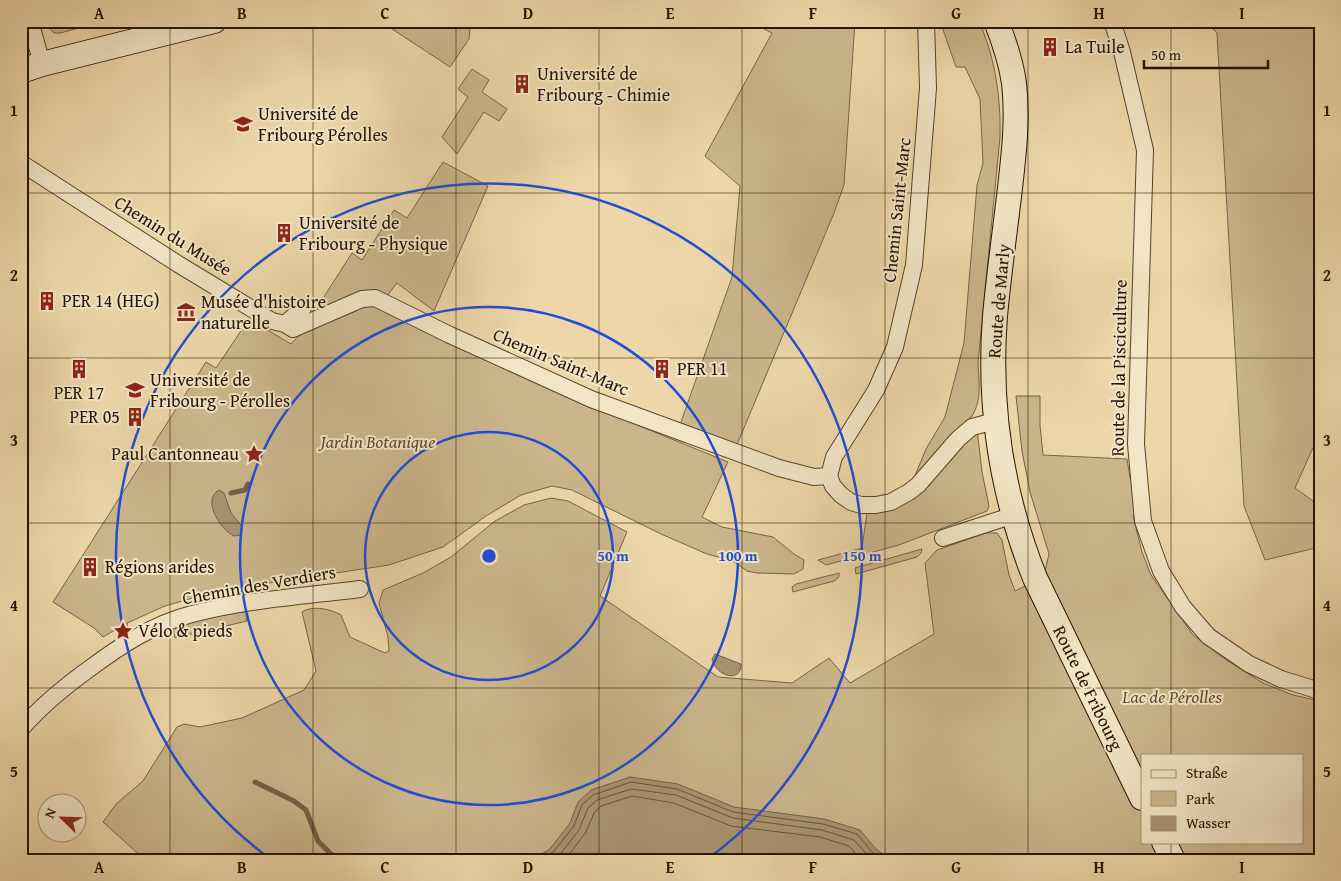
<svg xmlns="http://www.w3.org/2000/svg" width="1341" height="881" viewBox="0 0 1341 881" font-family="'Gentium Book Plus',serif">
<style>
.green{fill:#cbb68c;stroke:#786447;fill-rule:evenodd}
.water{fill:#a99470;stroke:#746044}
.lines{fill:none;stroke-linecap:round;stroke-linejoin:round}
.shore{stroke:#675339;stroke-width:1}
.stream{stroke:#746044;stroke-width:5}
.street-casing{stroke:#57432c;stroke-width:18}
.secondary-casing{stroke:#251202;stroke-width:26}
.street{stroke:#f3e5c6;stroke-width:16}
.secondary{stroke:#f3e5c6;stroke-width:24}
.grid{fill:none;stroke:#251202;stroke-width:1;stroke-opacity:0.55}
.ring{fill:none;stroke:#1d4ed8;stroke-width:2.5}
.labels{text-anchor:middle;stroke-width:4;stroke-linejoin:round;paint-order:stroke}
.poi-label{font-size:18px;fill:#251202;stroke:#f3e5c6;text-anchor:start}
.street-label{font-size:18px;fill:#251202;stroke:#f3e5c6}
.park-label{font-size:18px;font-style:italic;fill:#5f4b32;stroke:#f3e5c6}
.centre{fill:#1d4ed8;stroke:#f3e5c6;stroke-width:2.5}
.ring-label{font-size:15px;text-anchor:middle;font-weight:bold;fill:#1d4ed8;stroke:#f3e5c6;stroke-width:4;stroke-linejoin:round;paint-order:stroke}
.neatline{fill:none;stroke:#251202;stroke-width:2}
.grid-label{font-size:16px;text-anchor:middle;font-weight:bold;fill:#251202}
</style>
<rect width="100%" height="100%" fill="#edd7a8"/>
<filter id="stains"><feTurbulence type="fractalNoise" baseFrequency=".004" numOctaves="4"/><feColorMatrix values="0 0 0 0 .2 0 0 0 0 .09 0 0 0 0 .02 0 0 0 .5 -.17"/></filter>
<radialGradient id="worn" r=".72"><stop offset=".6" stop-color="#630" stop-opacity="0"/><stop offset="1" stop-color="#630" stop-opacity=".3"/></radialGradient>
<g class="green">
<path d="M48,21H101L102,22L60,33H54L50,29Z"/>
<path d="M380,21H464L470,30L469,39L450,67Z"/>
<path d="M748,21H855L844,185L834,213L736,447L680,425L732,277L740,186L705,156L772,33Z"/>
<path d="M936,21H979C995,58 1001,97 1000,137L978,363C979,382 982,400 972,416L914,478L926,449L945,417L964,343L977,185L983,163L980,99L965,67H956L941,24L937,25Z"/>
<path d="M1205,21H1320V432L1295,488L1320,506V547L1265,560L1244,506L1217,33Z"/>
<path d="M472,69L489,80L482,92L507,109L499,121L484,112L457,154L442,137L468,97L458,89Z"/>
<path d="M443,162L488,186L434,311L397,283L386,297L313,314L352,253L362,260L394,210L407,218Z"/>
<path d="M363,306L376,307L569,397L728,462L702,517L722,527L773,537L794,554L804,560L803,569L794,574L757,573L747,571L733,561L707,554L661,534L572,490L552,486L521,495L486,516L443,547L389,565L243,587L193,598L165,606L127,623L128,633L124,636L115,630L103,637L94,628L53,602L206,362L216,368L249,319L291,344L306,328Z"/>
<path d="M1016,396H1040V425L1043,455L1127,459L1130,478L1135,484L1139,508L1133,516L1142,552L1151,575L1193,635L1225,659L1263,683L1293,695L1320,701V860H145L103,822L116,804L143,781L177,727L184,724L200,727L242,718L304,690L316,671L302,612C312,605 331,609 341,615L350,637L385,653L389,651L388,637L379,603L383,590L423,573L451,557L495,521L524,505L551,498L568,501L627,532L600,596L718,677L792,683L829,658L850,683L934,634L925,563L937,550L986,533H997L1002,540L1009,575L1015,591L1047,575L1045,571L1049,554L1030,492L1022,451ZM1142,755H1302V842H1142Z"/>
<path d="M977,429L982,472L989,506L987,511L899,545L826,565L818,560L862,548L867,513L900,506L913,498Z"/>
<path d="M922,549L921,553L917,557L856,574L855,568Z"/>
<path d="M839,573V577L834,581L793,592L792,587L796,584Z"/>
<path d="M236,612H246L247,621L175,638L173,629L174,626Z"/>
</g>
<g class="water">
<path d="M219,490L224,493L231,513L241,525L242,529L240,535L234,536C221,530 201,500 219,490Z"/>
<path d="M715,654L741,664C742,683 716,677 712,659Z"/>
<path d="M630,777L678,784L734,807L824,819L860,830L875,848L890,860H535L538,856L550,849L570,823L578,802L591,790Z"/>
</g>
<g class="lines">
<g class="shore">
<path d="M541,860L554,851L574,826L582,805L593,795L631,782L677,789L733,812L823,824L857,834L871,851L882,860"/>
<path d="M553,860L559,856L579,830L588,808L597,800L631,789L676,795L733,818L822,830L854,840L872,860"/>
<path d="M565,860L586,832L594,813L601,806L632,796L674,803L731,826L820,837L849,846L861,860"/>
</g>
<g class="stream">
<path d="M231,493L245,490L248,484"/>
<path d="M255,782L294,801L306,810L318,841L333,856L334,860"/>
</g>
<g class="street-casing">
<g id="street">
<path d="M30,21L42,64"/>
<path d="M926,21L928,88L914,265L895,347L876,390L834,457L829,476L833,486L841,495L851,502L861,505H876L891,502L909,492L918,485L958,439L972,427L995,421"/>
<path d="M1112,21L1122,52L1145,150L1136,444L1143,521L1161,571L1183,607L1208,636L1249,664L1281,679L1320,691"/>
<path d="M21,163L178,264L272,321L285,324L293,329L362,299L375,298L450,335L591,399L779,468L814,477L829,476"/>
<path d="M285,324L303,308"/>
<path d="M943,538L1014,515"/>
<path d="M21,729C41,706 64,687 89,669C120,646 153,624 192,614C246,600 304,596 360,589"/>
</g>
</g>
<g class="secondary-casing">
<g id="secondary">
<path d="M996,21C1004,41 1011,62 1014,83C1018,118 1014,153 1010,188C1005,231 999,273 995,316C988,407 1001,493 1035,578L1142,798"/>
<path d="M21,71L42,64L214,21"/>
<path d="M1164,842L1173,860"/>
</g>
</g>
<use href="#street" class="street"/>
<use href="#secondary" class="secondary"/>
</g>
<path class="grid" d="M170,21V860M313,21V860M456,21V860M599,21V860M742,21V860M885,21V860M1028,21V860M1171,21V755M21,193H1320M21,358H1320M21,523H1320M21,688H1320M1171,842V860"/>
<g class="ring">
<circle cx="489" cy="556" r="124"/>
<circle cx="489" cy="556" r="249"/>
<path d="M272 860A373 373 0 1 1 706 860"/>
</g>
<defs>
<g id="building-bare" transform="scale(1.5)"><path d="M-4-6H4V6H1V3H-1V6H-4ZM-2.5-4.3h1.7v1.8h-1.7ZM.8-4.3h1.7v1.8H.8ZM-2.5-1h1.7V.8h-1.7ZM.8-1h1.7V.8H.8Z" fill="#8f2418" stroke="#f3e5c6" stroke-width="2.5" paint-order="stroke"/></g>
<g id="university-bare" transform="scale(1.5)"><path d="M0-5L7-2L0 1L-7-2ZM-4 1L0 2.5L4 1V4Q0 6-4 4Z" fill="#8f2418" stroke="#f3e5c6" stroke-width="2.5" paint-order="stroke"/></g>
<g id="museum-bare" transform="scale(1.5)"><path d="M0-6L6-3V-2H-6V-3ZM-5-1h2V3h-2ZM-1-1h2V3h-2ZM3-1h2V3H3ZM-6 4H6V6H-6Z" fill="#8f2418" stroke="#f3e5c6" stroke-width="2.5" paint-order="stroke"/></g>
<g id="sight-bare" transform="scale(1.5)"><path d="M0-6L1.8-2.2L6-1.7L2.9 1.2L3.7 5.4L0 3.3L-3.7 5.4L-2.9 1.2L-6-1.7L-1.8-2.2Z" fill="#8f2418" stroke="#f3e5c6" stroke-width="2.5" paint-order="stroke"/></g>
</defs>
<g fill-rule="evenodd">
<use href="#building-bare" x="1050" y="47"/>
<use href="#building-bare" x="522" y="84"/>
<use href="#university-bare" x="243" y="124"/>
<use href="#building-bare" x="284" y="233"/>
<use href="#building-bare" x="47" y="301"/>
<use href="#museum-bare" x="186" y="312"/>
<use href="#building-bare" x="79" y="369"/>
<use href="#building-bare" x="662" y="369"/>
<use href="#university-bare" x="135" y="390"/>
<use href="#building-bare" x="135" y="417"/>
<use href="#sight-bare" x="254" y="454"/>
<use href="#building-bare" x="90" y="567"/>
<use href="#sight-bare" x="123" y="631"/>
</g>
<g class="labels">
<g class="poi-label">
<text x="1065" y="53">La Tuile</text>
<text x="537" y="80">Université de<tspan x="537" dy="21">Fribourg - Chimie</tspan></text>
<text x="258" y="120">Université de<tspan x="258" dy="21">Fribourg Pérolles</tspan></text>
<text x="299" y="229">Université de<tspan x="299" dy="21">Fribourg - Physique</tspan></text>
<text x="62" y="307">PER 14 (HEG)</text>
<text x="201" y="308">Musée d'histoire<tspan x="201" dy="21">naturelle</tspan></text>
<text x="677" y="375">PER 11</text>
<text x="150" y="386">Université de<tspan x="150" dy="21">Fribourg - Pérolles</tspan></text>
<text x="79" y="399" text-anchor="middle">PER 17</text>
<text x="120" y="423" text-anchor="end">PER 05</text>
<text x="239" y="460" text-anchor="end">Paul Cantonneau</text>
<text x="105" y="573">Régions arides</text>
<text x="138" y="637">Vélo &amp; pieds</text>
</g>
<g class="street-label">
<text transform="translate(897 210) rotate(-84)" y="6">Chemin Saint-Marc</text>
<text transform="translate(173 236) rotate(32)" y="6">Chemin du Musée</text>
<text transform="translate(999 301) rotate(-85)" y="6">Route de Marly</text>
<text transform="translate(561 362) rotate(23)" y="6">Chemin Saint-Marc</text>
<text transform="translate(1119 368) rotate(-89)" y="6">Route de la Pisciculture</text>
<text transform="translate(259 585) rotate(-10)" y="6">Chemin des Verdiers</text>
<text transform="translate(1088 688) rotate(64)" y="6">Route de Fribourg</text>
</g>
<g class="park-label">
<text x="378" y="448">Jardin Botanique</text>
<text x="1172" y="703">Lac de Pérolles</text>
</g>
</g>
<circle cx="489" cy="556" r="8" class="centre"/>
<g class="ring-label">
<text x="613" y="561">50 m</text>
<text x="738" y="561">100 m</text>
<text x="862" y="561">150 m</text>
</g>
<rect width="1341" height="881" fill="none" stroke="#edd7a8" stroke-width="55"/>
<rect x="1141" y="754" width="162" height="90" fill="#f3e5c6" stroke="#a19178"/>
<rect x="1151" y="770" width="25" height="8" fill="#f3e5c6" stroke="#a19178"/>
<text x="1186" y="778" font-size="15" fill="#251202">Straße</text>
<rect x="1151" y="791" width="25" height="15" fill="#cbb68c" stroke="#a19178"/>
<text x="1186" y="804" font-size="15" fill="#251202">Park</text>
<rect x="1151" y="816" width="25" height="15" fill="#a99470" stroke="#a19178"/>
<text x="1186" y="828" font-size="15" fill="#251202">Wasser</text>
<g transform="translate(62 818) rotate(293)"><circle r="24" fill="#f3e5c6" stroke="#a19178"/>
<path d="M0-4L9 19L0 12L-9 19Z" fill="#8f2418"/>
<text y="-8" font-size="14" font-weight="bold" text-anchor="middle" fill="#251202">N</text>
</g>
<path d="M1144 60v8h124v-8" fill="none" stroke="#251202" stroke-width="2.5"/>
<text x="1151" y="60" font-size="15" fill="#251202" stroke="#f3e5c6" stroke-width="4" paint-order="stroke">50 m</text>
<rect x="28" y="28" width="1286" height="826" class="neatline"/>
<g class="grid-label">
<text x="99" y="19">A</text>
<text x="242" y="19">B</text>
<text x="385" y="19">C</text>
<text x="528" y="19">D</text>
<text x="670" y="19">E</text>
<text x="813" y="19">F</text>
<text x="956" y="19">G</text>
<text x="1099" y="19">H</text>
<text x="1242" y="19">I</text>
<text x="14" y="116">1</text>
<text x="1327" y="116">1</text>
<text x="14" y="281">2</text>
<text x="1327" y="281">2</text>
<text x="14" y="446">3</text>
<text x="1327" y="446">3</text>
<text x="14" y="611">4</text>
<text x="1327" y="611">4</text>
<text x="14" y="777">5</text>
<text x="1327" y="777">5</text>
<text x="99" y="873">A</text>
<text x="242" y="873">B</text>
<text x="385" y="873">C</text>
<text x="528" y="873">D</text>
<text x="670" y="873">E</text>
<text x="813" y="873">F</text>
<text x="956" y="873">G</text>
<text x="1099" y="873">H</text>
<text x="1242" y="873">I</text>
</g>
<rect width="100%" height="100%" filter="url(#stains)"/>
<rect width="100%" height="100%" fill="url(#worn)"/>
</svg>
